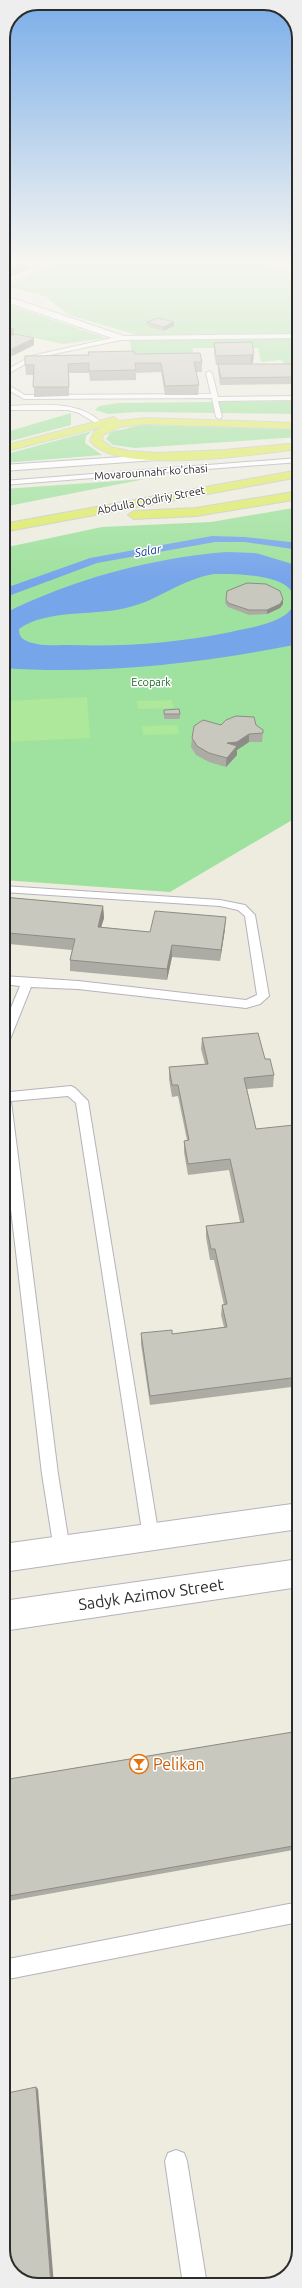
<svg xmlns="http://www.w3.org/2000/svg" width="302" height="2288" viewBox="0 0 302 2288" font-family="Ubuntu,sans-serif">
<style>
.green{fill:#9fe19e}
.pitch{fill:#ade89b}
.water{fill:#77a5ea;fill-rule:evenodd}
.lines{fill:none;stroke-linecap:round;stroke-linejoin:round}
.lane-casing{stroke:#b5b2bf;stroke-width:2}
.street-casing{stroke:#b5b2bf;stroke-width:2}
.secondary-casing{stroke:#b5b2bf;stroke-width:2}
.primary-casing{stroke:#ccc;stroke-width:2}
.lane{fill:#fff;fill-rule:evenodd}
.street{fill:#fff;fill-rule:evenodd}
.secondary{fill:#fff;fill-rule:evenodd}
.primary{fill:#ddeb66;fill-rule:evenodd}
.wall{fill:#adaca4}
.shaded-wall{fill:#8d8c86}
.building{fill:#c9c8bf;stroke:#8d8c86}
.labels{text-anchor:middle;stroke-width:3;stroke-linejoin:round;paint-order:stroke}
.far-street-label{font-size:11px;fill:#2c2c2c;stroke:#fff}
.far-park-label{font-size:11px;fill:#1e6728;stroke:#fff}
.far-water-label{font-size:12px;font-style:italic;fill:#133e99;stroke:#fff}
.near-street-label{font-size:16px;fill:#2c2c2c;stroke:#fff}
.near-food-label{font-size:16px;fill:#c56008;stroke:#fff;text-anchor:start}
.rim{fill:none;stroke:#2c2c2c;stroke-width:2}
</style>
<rect width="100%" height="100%" fill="#edecdf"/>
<g class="green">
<path d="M33,261H250L266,264L287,272L299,304V334L140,336L69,315L45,296L7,286L53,265Z"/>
<path d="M3,303L106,338L63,344L3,331Z"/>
<path d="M299,338V368L282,365L284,362L280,360L261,362L258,348H193L192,360L140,361L139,353L132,354L130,340Z"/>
<path d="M299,401V414L138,412L108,414L95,410L99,406L119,403Z"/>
<path d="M71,413V425L3,443V433Z"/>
<path d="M141,425L299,429V437L135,448L113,445L106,439L111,432Z"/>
<path d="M92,431L86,436L85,443L102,455L3,463V455Z"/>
<path d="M145,479L3,507V489Z"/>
<path d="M299,507V816L170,892L3,880V548L102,527L211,522Z"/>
</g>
<g class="pitch">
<path d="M87,697L90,738L3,742V701Z"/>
<path d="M172,700L173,708L138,709L137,701Z"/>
<path d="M177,725L179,734L143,735L142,726Z"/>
</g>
<g class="water">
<path d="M212,536L245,537L299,543V550L245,542H215L97,563L3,598V589L90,558Z"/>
<path d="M226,552L256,553L299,566V644C202,663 102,675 3,668V614C71,580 150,558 226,552ZM214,574C232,574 294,573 294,600C295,608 286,615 280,618C265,626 247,628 231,632C177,643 123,647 68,645C55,645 35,647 23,639C20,637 19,633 19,629C46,609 93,616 126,608C160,600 179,580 214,574Z"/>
</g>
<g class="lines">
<g class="lane-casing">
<g id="lane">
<path d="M6,261L43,267L3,284V280L34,267Z"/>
<path d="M260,261H272L269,263Z"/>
<path d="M299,334V338L121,340L35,358L3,377V372L31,356L121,336Z"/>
<path d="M209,371L212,373L218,397L299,396V400L218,401L222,417L219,419L216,417L212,398L24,399L3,387V382L25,395L211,394L206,373Z"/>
<path d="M3,406C35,406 77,398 102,423L97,424L79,413L68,410H3Z"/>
<path d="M299,458V462L3,485V481Z"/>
<path d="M3,886L220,900L245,905L255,915L269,996L260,1004L246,1008L78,989L31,987L9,1042L3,1046V1027L20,986L3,984V976L78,981L246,1000L257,995L245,916L238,910L220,906L3,892Z"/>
<path d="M3,1081L7,1083L10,1092L71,1086L75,1088L88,1101L159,1537L157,1543L151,1545L145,1543L143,1537L76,1103L68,1096L11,1101L58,1474L70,1550L68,1556L62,1558L56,1556L54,1550L42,1474L3,1141Z"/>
<path d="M299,1902V1922L3,1980V1960Z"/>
<path d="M176,2150L184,2153L187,2161L207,2285H183L165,2161L168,2153Z"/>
</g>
</g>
<g class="street-casing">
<path id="street" d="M3,295L124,336L126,338L124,340H118L3,301Z"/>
</g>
<g class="secondary-casing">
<g id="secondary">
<path d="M152,455L158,458L156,460L3,471V465Z"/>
<path d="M299,1503V1529L3,1572V1544Z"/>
<path d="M299,1559V1587L3,1631V1601Z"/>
</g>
</g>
<g class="primary-casing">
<g id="primary">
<path d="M114,417L119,421L145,418L299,423V429L145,424L120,427L103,435L102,440L111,447L129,451L158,453L224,450L299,443V449C258,454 115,476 90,441L94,431L105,426L3,452V446Z"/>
<path d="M299,470V477L3,532V524Z"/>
<path d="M299,491V499L196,516L134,519L128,515L134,511L196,508Z"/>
</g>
</g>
<use href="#lane" class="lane"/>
<use href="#street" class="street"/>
<use href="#secondary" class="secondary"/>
<use href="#primary" class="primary"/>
</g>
<g class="wall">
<path d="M3,261L29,268L8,278L3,277Z"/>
<path d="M147,322H174V326L163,331L147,326Z"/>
<path d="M3,326L14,329V335L34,345L12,356L3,353Z"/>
<path d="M252,342L253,362L252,364H299V384L220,385L218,371V365H216L214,352V343Z"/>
<path d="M134,354L202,362V372H196L199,385L198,395H165L161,372L136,373V380L90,381L89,373H69V396L34,397V375H26L25,365Z"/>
<path d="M226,599H283V604L280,608L267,614L249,615L228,607L225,603Z"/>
<path d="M164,710L180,714V719H164Z"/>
<path d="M221,725H256L263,730L262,742H249L237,750V755L226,767L209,762L196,755L191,747L192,738Z"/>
<path d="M3,897L103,906L104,918L101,927L150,932L225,929L220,961L172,957L167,980L70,971V960L72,950L9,944Z"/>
<path d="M202,1038L265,1059L274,1075L273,1087L247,1089L256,1129L299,1141V1249L296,1250L299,1262V1386L150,1405L141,1344V1333L172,1334L224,1327L221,1315L222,1305H224L214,1260H210L206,1237V1226L240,1222L229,1170L188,1175L184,1152V1141L187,1140L178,1096L172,1097L169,1079V1067L205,1064L201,1049Z"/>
<path d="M299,1731V1849L3,1902V1780Z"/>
<path d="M294,2031H299V2075L292,2034Z"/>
</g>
<g class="shaded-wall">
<path d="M28,261L29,268L8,278V270Z"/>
<path d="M174,322V326L163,331V327Z"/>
<path d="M14,329V337L3,342V334Z"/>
<path d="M34,338V345L12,356V349Z"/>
<path d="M254,353L253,362L251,364V355Z"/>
<path d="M283,599V604L280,608L267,614V610Z"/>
<path d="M249,734V742L237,750V755L226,767L227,743Z"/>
<path d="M103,906L104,918L98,938V927Z"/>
<path d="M226,917L225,929L220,961L221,950Z"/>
<path d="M8,933L9,944L3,964V948Z"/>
<path d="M172,945V957L167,980V969Z"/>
<path d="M36,2087L38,2089L54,2285H51Z"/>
</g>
<g class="building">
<path d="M3,261H28L8,270L3,269Z"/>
<path d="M158,318L174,322L163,327L147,322Z"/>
<path d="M3,326L14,329L3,334Z"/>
<path d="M15,334L34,338L12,349L3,347V340Z"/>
<path d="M252,342L254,353L251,355L216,356L214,343Z"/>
<path d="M134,351V354L200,353L202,362H194L199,385L165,386L161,363H135L136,370L89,371V363L68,364L69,387H33L34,365H25V356L89,355L88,352Z"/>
<path d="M218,364H299V377L221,378Z"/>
<path d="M247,583L266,584L280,591L283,599L280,604L267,610H249L228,603L226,599L227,591Z"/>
<path d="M179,709L180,714H164V710Z"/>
<path d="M236,716L254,717L256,725L263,730V733L249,734L237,742L227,743L237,746L227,758L209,753L197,746L192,738L194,726L203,720L221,725L226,720Z"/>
<path d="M3,897L103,906L98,927L150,932L155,911L226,917L221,950L172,945L167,969L70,960L75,939L8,933L3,948Z"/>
<path d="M258,1033L265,1059H270L274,1075L244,1078L256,1129L294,1125L299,1141V1152H298L299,1157V1239L293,1240L299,1262V1377L150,1396L141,1333L172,1330V1334L227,1327L222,1305L227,1304L215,1249H211L206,1226L244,1222L230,1159L188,1164L184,1141L189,1140L178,1085H172L169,1067L208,1064L202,1038Z"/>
<path d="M299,1731V1845L3,1897V1780Z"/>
<path d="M294,2031H299V2058Z"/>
<path d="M36,2087L51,2285H34L13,2275L3,2254V2094Z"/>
</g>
<linearGradient id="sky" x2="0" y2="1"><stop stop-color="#7baee9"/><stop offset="0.45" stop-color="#f7f6f1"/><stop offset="1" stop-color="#f7f6f1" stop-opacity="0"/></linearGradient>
<rect width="302" height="581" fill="url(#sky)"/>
<defs>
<g id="bar-ring" transform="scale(1)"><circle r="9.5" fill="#fff" stroke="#e8710a" stroke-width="1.5"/><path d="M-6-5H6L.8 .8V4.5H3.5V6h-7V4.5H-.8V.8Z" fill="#e8710a"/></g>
</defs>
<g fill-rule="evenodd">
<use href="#bar-ring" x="139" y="1764"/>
</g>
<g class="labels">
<g class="far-street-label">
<text transform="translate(151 472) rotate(-4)" y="4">Movarounnahr ko'chasi</text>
<text transform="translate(151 500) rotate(-11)" y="4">Abdulla Qodiriy Street</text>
</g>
<g class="far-park-label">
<text x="151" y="686">Ecopark</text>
</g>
<g class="far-water-label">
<text transform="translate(148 551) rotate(-10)" y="4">Salar</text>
</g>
<g class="near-street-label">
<text transform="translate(151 1594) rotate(-8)" y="6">Sadyk Azimov Street</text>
</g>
<g class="near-food-label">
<text x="153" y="1770">Pelikan</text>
</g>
</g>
<path d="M0 0H302V2288H0ZM38 10H264A28 28 0 0 1 292 38V2250A28 28 0 0 1 264 2278H38A28 28 0 0 1 10 2250V38A28 28 0 0 1 38 10Z" fill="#eee" fill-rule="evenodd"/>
<path class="rim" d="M38 10H264A28 28 0 0 1 292 38V2250A28 28 0 0 1 264 2278H38A28 28 0 0 1 10 2250V38A28 28 0 0 1 38 10Z"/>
</svg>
